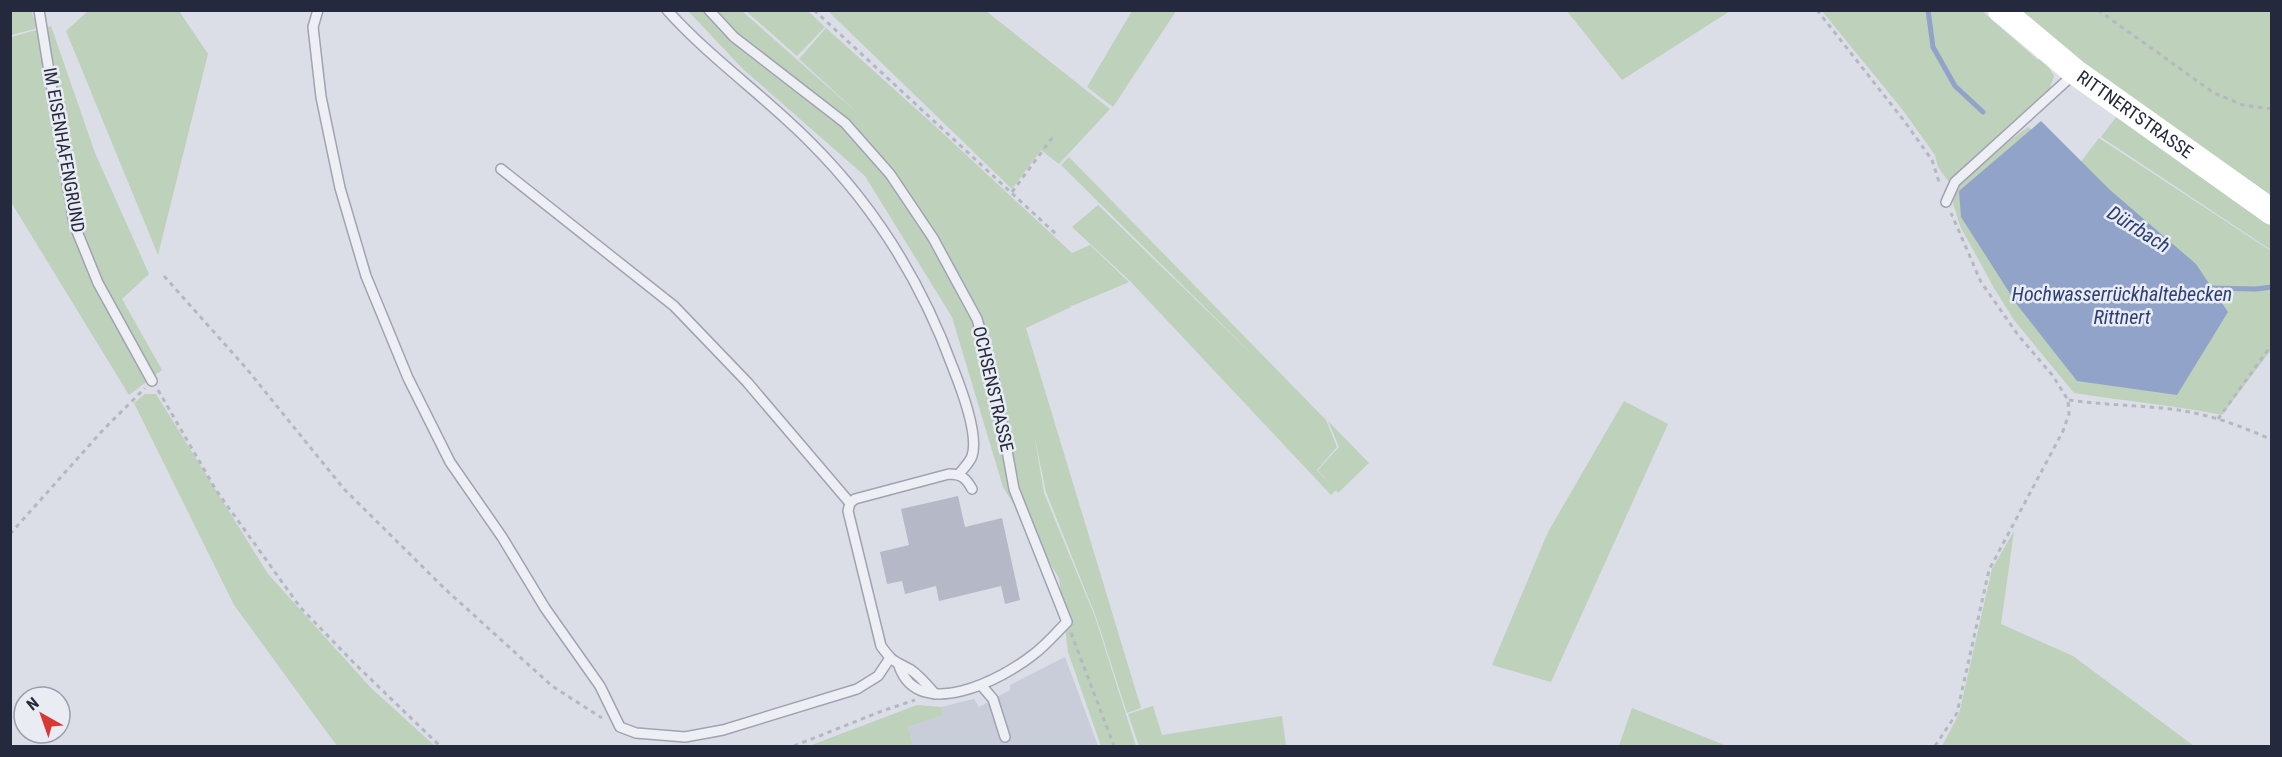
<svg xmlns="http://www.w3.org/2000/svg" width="2282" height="757" viewBox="0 0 2282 757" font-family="'Roboto Condensed',sans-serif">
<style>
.built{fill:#c9ccd9}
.green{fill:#bdd1bb}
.water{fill:#92a3ca}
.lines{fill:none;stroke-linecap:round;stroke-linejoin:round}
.stream{stroke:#92a3ca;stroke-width:5}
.building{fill:#b5b8c7}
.lane-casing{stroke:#a0a3b1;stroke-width:12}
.path{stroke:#b5b8c1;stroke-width:3;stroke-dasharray:4.5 4.5;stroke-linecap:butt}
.lane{stroke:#eeeff5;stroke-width:9}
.secondary{stroke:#fff;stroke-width:26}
.labels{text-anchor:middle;stroke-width:5;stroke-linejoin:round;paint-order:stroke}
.street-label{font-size:18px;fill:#24293d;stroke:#eaecf4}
.water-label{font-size:20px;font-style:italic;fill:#2c3f74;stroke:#eaecf4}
</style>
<rect width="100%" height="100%" fill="#dbdde7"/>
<path class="built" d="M1065,657L1098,746H913L908,727L943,715L941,707L974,699L979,707L1010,690V685Z"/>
<g class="green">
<path d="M11,11H31L38,28L11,35Z"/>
<path d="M88,11H179L208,54L158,255L66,31Z"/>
<path d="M688,11H742L861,116L799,59L826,28L934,125L1072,253L1090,245L1129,282L1072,306L1069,305L1071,307L1026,328L1141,708L1127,713L1096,617L1046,492L1034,434L1044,493L1095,617L1136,746H1101L1068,652L1059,578L1003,487L952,317L865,176L744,70Z"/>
<path d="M746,11H808L825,27L797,56Z"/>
<path d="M828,11H986L1110,109L1059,164L1041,150L1012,189Z"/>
<path d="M1132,11H1176L1113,107L1087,87Z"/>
<path d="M1567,11H1730L1622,80Z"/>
<path d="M1822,11H1982L2038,60L2042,56L2054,76L2050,88L1948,181L1938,167L1935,155L1902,109Z"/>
<path d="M2013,11H2271V250L2101,137L2129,100Z"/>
<path d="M51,26L95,153L149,274L122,299L162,370L129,395L11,202V37Z"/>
<path d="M2028,127L2080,163L2099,138L2271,251V350L2222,415C2173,405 2123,401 2074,393L2014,320L1994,288L1960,226L1953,203L1955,190L1993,153Z"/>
<path d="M1069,157L1326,420L1337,447L1317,470L1334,489L1318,470L1339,447L1328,421L1369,463L1338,493L1336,490L1331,495L1130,281L1072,227L1098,205L1263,365L1061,165Z"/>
<path d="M145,394H156L268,574L371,688L435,746H337L234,605L134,403Z"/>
<path d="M1624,401L1668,424L1551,682L1492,665L1548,532Z"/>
<path d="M2014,531L2001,624L2073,656L2194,746H1942L1959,714L1992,569Z"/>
<path d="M917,705L941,707L943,715L908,727L913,746H809Z"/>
<path d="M1153,706L1162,735L1282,716L1286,746H1139L1128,714Z"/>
<path d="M1632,708L1727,746H1619Z"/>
</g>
<path class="water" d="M2041,121L2110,190L2196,264L2228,312L2177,395L2077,381L2018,306L1961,217L1959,191Z"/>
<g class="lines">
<g class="stream">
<path d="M1928,10L1933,47L1955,86L1983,112"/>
<path d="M2207,288L2256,289L2272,287"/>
</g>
</g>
<path class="building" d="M958,496L965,527L1002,518L1020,600L1005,604L1001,586L939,601L936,586L905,594L902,581L887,584L880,552L909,545L901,509Z"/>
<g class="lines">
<g class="lane-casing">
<g id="lane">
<path d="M39,10L74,224L98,283L152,381"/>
<path d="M318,10L313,27L321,97L340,188L366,276L408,378L450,462L502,537L545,608L600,686L620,727L636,733L685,737L723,730L857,689L878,676L890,658"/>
<path d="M667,10C711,59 765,96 811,143C875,207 922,283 953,368C961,388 979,435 972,456C970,462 963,469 959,474"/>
<path d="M709,10L734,37L845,123L890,174L933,238L977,319L994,379L1014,489L1067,622C1056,633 1046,645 1034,654C1003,679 919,723 899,666"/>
<path d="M501,169L674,306L747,382L850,503"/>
<path d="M1946,202L1955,182L2074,74"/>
<path d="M981,685L993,699L1005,737"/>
<path d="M935,694C928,686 920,676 911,670C894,660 894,664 881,646L848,511L850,503L855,499L949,474C961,474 966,478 972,489"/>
</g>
</g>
<g class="path">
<path d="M814,10L1057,235"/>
<path d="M1817,10L1905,122L1932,160L1940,185"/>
<path d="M2098,10L2214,93L2243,105L2272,109"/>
<path d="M1012,192L1055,134"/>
<path d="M164,276L246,368L344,489L444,588L552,686L602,718"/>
<path d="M158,390L216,490L300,607L354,663L440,746"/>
<path d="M2069,400C2103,405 2136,405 2170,409C2206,413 2239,425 2272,440"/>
<path d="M2218,419L2272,344"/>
<path d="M10,534L103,430L145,388"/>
<path d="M1071,633L1114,746"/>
<path d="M794,746L882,711L915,700"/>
<path d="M1935,746L1957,713L1989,570L2063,431L2069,414L2068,400L2053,376L2018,335L1981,282L1951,213"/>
</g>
<use href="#lane" class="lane"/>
<path class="secondary" id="s1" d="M2001,10L2075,72L2272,212"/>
</g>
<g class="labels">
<g class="street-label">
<text dy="6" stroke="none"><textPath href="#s1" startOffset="170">RITTNERTSTRASSE</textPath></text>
<text transform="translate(64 150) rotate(80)" y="6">IM EISENHAFENGRUND</text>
<text transform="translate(993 389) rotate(77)" y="6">OCHSENSTRASSE</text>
</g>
<g class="water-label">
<text transform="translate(2139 229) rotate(32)" y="7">Dürrbach</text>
<text x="2122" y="301">Hochwasserrückhaltebecken<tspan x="2122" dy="23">Rittnert</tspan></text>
</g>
</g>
<rect width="2282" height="757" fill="none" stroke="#24293d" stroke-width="24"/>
<g transform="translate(42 715) rotate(320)"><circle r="28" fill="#eaecf4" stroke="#9b9eab" stroke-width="1.5"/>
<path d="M0-4.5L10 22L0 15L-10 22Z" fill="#d73934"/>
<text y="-9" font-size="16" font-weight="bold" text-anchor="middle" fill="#24293d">N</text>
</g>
</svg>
